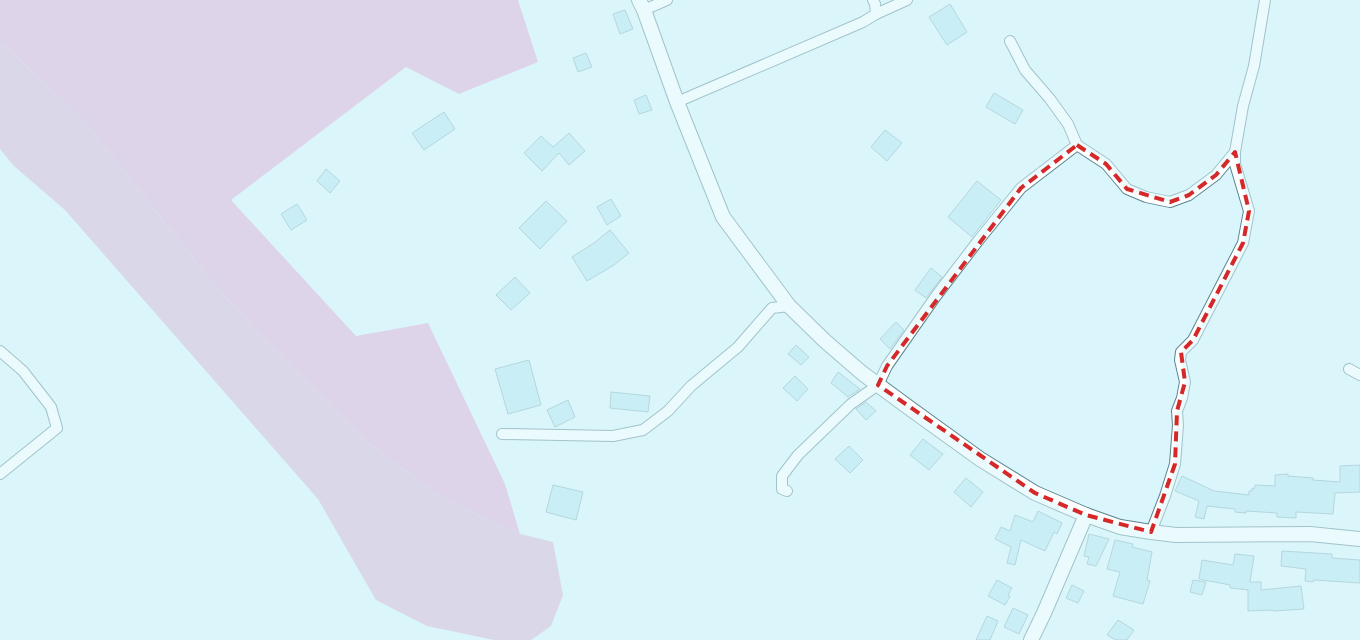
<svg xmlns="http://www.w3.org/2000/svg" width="1360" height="640" viewBox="0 0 1360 640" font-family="'Space Grotesk',sans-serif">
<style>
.green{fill:#d9b2d0}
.forest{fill:#e3abd6}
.building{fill:#b7e4ee;stroke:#85b1bb}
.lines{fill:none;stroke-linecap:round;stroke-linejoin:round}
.street-casing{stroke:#5b868f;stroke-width:12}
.secondary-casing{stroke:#5b868f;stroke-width:16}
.street{stroke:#fff;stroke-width:10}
.secondary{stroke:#fff;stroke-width:14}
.marked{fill:none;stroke:#d62828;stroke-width:4;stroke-dasharray:10 6;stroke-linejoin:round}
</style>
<rect width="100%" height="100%" fill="#daf5fb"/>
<path class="green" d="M0,41L84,121L223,295L369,444L448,501L520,534L553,542L563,595L551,626L531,640H494L427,626L376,600L318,499L65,210L14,166L0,149Z"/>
<path class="forest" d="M0,0H518L538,62L459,94L406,67L231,200L356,336L428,323L505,484L520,534L448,501L369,444L223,295L84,121L0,41Z"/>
<g class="building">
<path d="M950,4L967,32L947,45L929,17Z"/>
<path d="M625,10L633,29L620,34L613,14Z"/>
<path d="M586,53L592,67L578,72L573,58Z"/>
<path d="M994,93L1023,110L1015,124L986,107Z"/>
<path d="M646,95L652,110L639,114L634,100Z"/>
<path d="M444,112L455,129L424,150L412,133Z"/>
<path d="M885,130L902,143L887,161L871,147Z"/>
<path d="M569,133L585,151L569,165L559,153L542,171L524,153L541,136L553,147Z"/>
<path d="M326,169L340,181L330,193L317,181Z"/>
<path d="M977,181L1001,200L972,237L948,217Z"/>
<path d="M611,199L621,216L607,225L597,207Z"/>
<path d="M546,201L567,221L540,249L519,228Z"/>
<path d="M297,204L307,220L291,230L281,214Z"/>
<path d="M610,230L629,253L614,265L587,281L572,257L594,243Z"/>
<path d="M931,268L942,277L926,298L915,290Z"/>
<path d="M515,277L530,293L511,310L496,295Z"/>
<path d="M896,322L904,330L890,349L880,339Z"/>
<path d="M796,345L809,357L801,365L788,354Z"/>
<path d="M529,360L541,405L508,414L495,369Z"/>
<path d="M838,372L860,389L848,397L831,383Z"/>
<path d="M795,376L808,389L797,401L783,388Z"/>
<path d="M611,392L650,396L648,412L610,408Z"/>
<path d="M568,400L575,417L555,427L547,410Z"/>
<path d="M866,402L876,411L866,420L856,409Z"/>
<path d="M923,439L943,454L929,470L910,455Z"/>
<path d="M849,446L863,460L850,473L835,459Z"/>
<path d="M1360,465V492L1335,493L1333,514L1296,512V518L1277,517V513L1246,511V513L1235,512V509L1207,506L1204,519L1195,517L1199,501L1175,491L1182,476L1214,491L1249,495V491H1252V488L1254,489L1255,485L1275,486V475L1288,474V476L1313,478V480L1340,482V466Z"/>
<path d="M966,478L983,492L971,507L954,492Z"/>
<path d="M553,485L583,492L576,520L546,512Z"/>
<path d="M1038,511L1062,523L1057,534L1054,532L1045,551L1021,540L1015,565L1007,563L1011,547L995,539L1001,527L1010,531L1015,515L1033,522Z"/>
<path d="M1089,534L1109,539L1096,566L1087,564L1089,557L1084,556Z"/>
<path d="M1115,540L1133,544L1132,547L1152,552L1147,580L1150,581L1143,604L1113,596L1120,572L1107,569Z"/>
<path d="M1282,551L1332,554V558L1360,560V583L1314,580L1313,582L1305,581L1306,569L1281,566Z"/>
<path d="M1235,554L1254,556L1250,582H1261V590L1301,586L1304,609L1273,611V610L1248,611V590L1230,588V585L1199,579L1202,560L1233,565Z"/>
<path d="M997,580L1012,588L1008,595L1010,596L1005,605L988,596Z"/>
<path d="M1193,580L1206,582L1202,595L1190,592Z"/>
<path d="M1072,585L1084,591L1078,603L1066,598Z"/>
<path d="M1013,608L1028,615L1019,634L1004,627Z"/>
<path d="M987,616L998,621L990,640H976Z"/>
<path d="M1118,620L1134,630L1127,640H1116L1107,635Z"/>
</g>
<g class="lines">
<g class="street-casing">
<g id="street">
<path d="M644,10L667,0"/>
<path d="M876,14L907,0"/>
<path d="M1010,41L1025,70L1050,99L1068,124L1077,145"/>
<path d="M677,102L863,22L876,14L875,4L873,0"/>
<path d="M0,351L23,371L51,407L57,428L0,474"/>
<path d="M1349,369L1360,375"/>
<path d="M502,434L613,436L643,430L668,411L691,386L738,347L772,308L789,306"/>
<path d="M787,491L782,489V476L798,455L851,404L878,385L887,366L936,296L978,241L1021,188L1077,145L1106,164L1127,189L1146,197L1170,202L1189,195L1216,175L1235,152"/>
<path d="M1151,532L1165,496L1175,464L1178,425L1177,411L1182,398L1185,382L1180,360L1181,352L1193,340L1243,243L1249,211L1235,164V152L1243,106L1254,66L1265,0"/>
</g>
</g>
<g class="secondary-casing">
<g id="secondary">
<path d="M639,0L644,10L677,102L723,217L789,306L825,341L862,373L908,407L980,459L1035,493L1086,515L1120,527L1151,532L1176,535L1310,534L1360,539"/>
<path d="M1031,640L1044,613L1086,515"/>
</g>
</g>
<use href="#street" class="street"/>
<use href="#secondary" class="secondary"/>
</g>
<path d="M0 0H1360V640H0ZM1077,145L1106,164L1127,189L1170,202L1189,195L1216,175L1235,152L1249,211L1243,243L1193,340L1181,352L1185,382L1177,411L1175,464L1151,532L1086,515L1035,493L878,385L887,366L1021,188Z" fill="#daf5fb" fill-opacity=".55" fill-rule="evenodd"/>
<path class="marked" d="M1077,145L1106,164L1127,189L1170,202L1189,195L1216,175L1235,152L1249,211L1243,243L1193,340L1181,352L1185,382L1177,411L1175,464L1151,532L1086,515L1035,493L878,385L887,366L1021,188Z"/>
</svg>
